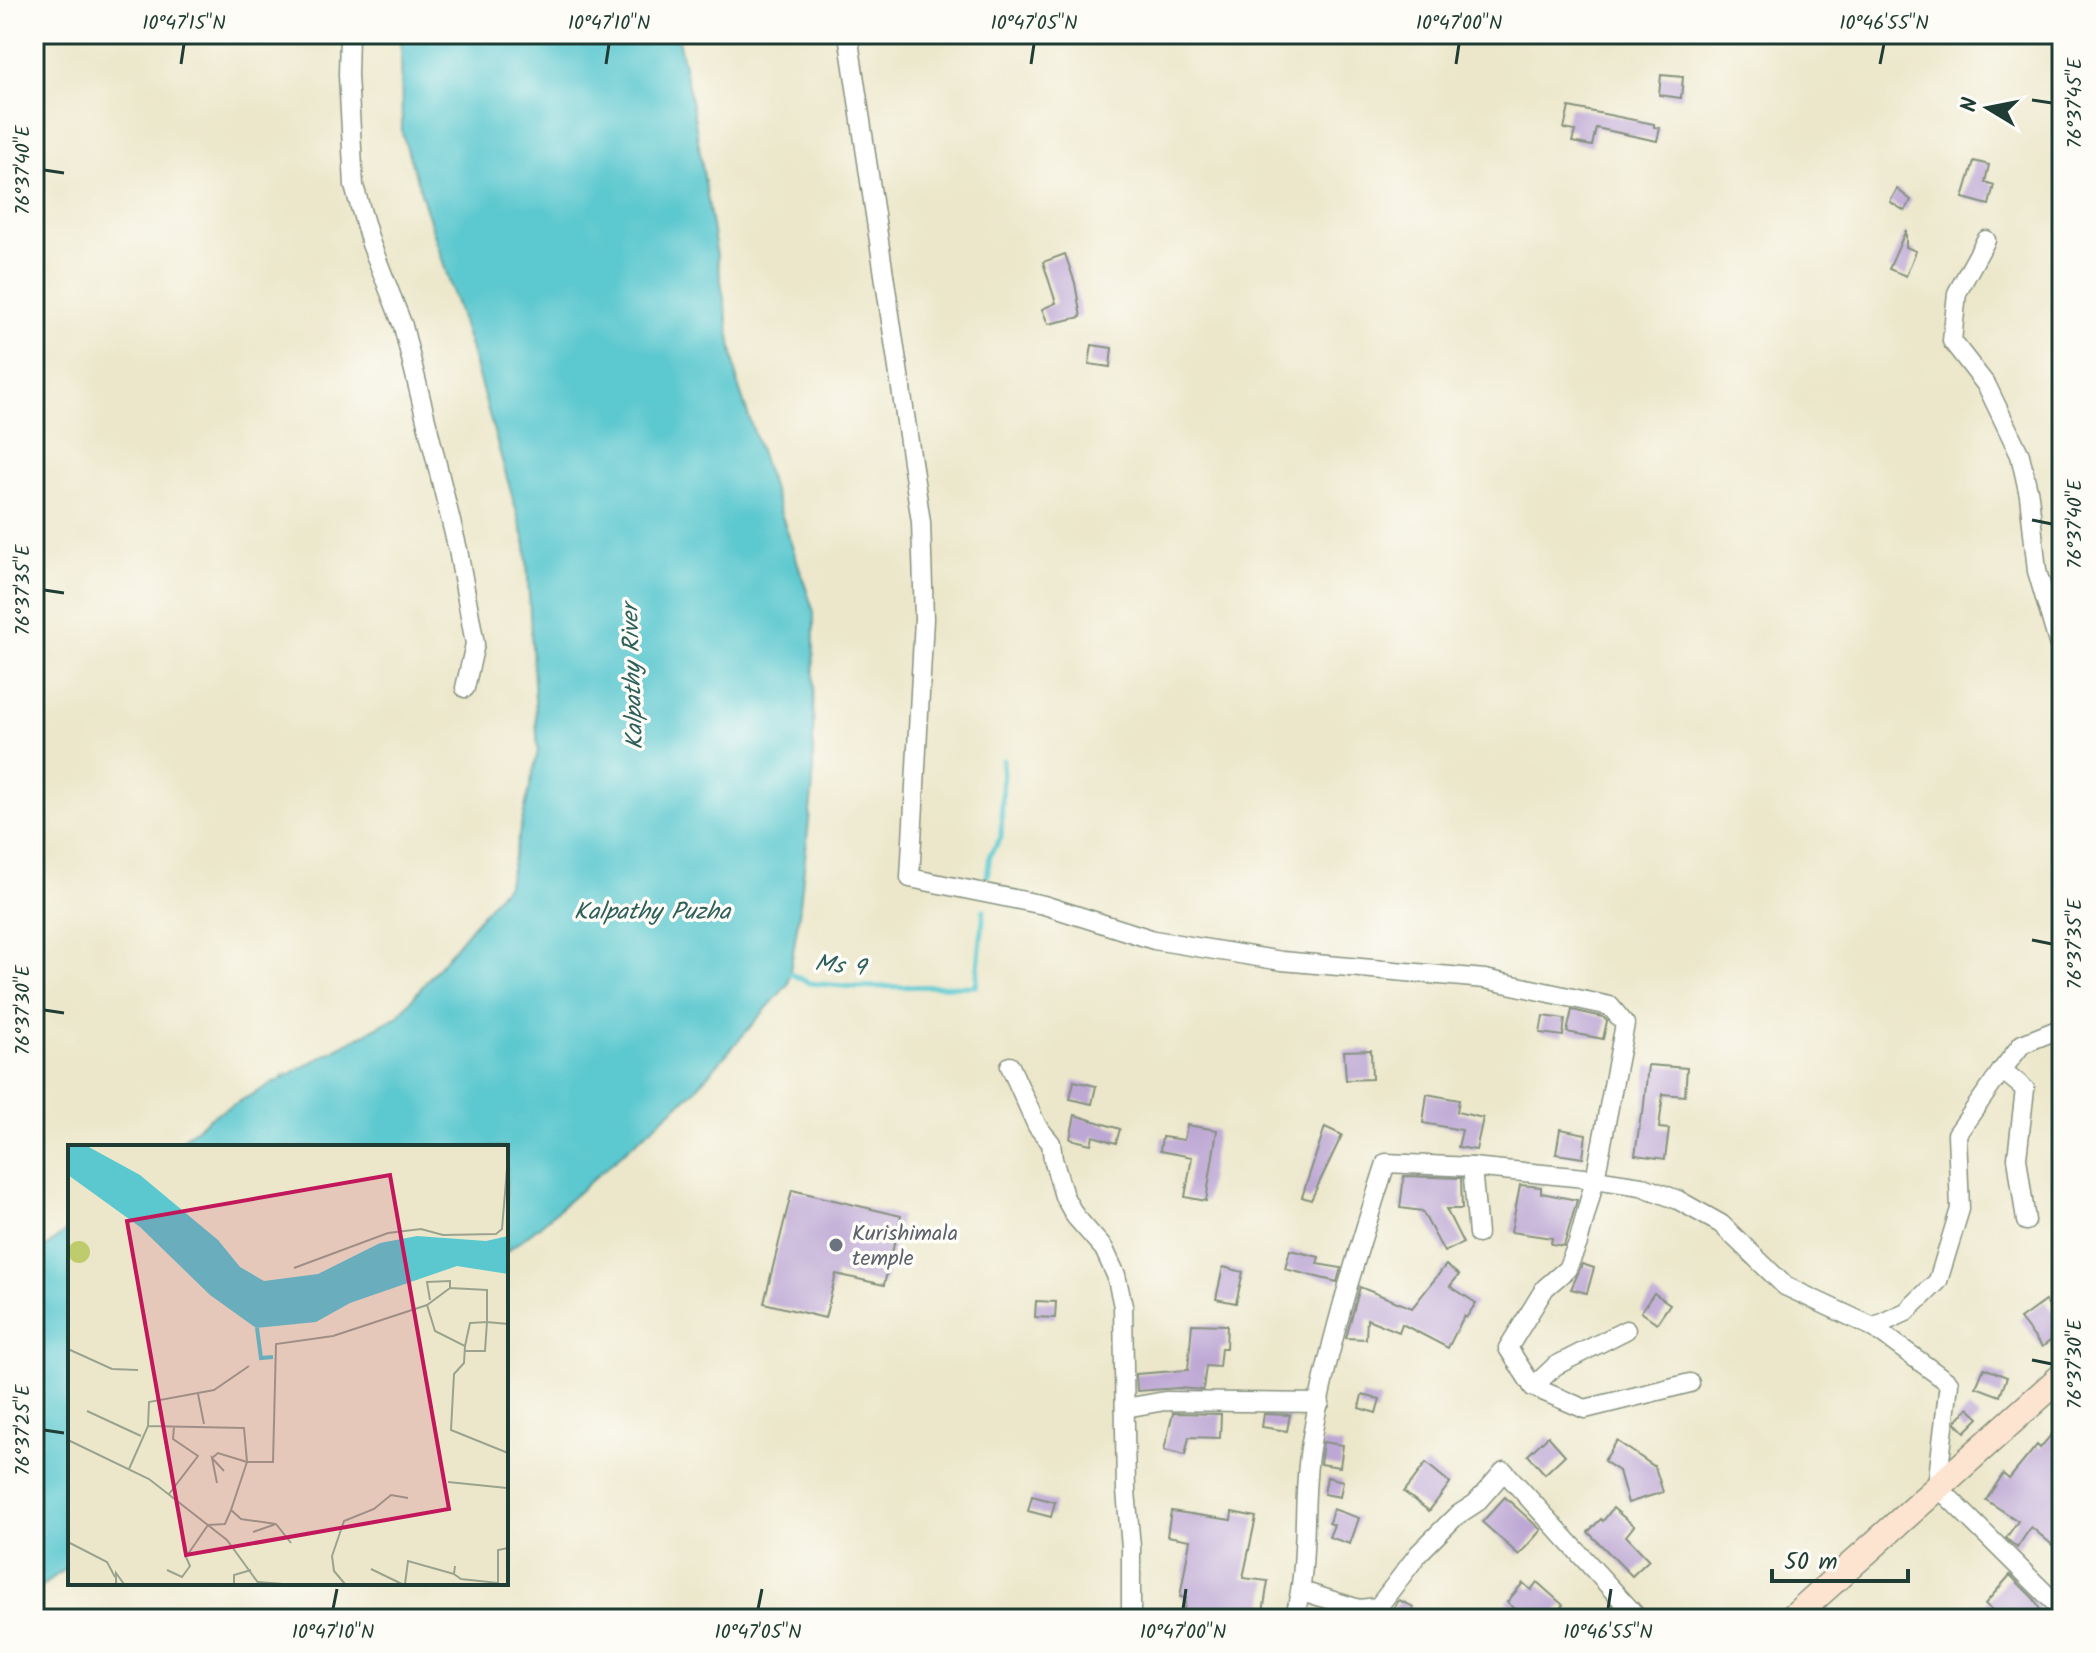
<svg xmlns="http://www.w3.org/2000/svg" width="2096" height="1653" viewBox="0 0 2096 1653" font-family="Kalam,sans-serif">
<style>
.water{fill:#5bc8cf;stroke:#3d8282;stroke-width:2}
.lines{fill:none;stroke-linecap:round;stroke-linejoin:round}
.stream{stroke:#5bc8cf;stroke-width:5}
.building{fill:#bda7d4}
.minor-casing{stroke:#86927f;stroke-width:21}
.secondary-casing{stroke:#86927f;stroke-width:29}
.minor{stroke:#fff;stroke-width:18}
.secondary{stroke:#fde4d0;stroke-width:26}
.ticks{fill:none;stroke:#1f3d34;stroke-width:3}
.worship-dot{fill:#6b7280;stroke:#fdfcf7;stroke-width:3}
.labels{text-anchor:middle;stroke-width:7;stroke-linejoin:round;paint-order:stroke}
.worship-label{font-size:22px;fill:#5b616d;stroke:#fdfcf7;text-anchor:start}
.water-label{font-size:24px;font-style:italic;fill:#2e605b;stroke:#fdfcf7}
.inset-river{fill:none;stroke:#5bc8cf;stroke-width:4}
.inset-road{fill:none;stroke:#9aa38e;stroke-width:2}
.view{fill:#c2185b;fill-opacity:0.15;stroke:#c2185b;stroke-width:4}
.inset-edge{fill:none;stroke:#1f3d34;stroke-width:4}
.neatline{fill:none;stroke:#1f3d34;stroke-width:3}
.ticks-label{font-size:20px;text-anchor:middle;fill:#1f3d34}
</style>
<rect width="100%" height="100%" fill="#fdfcf7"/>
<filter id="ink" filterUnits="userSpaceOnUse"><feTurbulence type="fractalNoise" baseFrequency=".0125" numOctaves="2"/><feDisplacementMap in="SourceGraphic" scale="16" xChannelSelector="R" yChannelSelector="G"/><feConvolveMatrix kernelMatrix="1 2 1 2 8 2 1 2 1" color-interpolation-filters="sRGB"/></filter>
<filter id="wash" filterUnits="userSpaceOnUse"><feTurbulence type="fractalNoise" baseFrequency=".006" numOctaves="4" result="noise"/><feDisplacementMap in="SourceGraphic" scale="32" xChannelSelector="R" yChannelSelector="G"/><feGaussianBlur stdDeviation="1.8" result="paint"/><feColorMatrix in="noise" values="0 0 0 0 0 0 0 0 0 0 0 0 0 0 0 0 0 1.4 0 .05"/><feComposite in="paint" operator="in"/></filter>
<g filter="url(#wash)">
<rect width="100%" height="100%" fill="#ece7ca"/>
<g class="water">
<path d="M401,34H677L693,110L738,385L814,612L813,784L799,914L788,984L694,1091L537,1228L506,1252V1147H173L212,1116L398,1016L508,883L538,751L526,545L470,347L402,133Z"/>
<path d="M70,1228V1565L34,1592V1256Z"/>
</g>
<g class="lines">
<g class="stream">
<path d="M987,877L990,854L1001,838L1003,760"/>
<path d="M785,971L809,983L856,987L976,986L984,910"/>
</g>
</g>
<g id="blocks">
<g class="building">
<path d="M1661,75L1683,77L1681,98L1659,95Z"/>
<path d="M1569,107L1654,124V127L1660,128L1657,141L1596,128L1592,146L1572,142L1575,131L1564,129Z"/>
<path d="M1974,161L1989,165L1985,182L1994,185L1989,205L1963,198Z"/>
<path d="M1897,189L1911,200L1905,211L1890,202Z"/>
<path d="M1906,230V247L1916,251L1906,276L1889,269Z"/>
<path d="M1065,254L1075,283L1081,317L1048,324L1042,309L1056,303L1043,262Z"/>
<path d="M1092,345L1112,348L1110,367L1089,364Z"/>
<path d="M1572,1010L1603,1017L1607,1021L1603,1039L1567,1032Z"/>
<path d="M1543,1016L1565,1019L1563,1036L1540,1033Z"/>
<path d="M1371,1050L1372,1079L1346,1080L1344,1051Z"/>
<path d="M1648,1065L1687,1068L1685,1096L1663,1094L1659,1128L1669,1129L1665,1159L1635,1155L1641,1114H1643Z"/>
<path d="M1074,1081L1096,1086L1092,1104L1070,1099Z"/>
<path d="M1427,1094L1459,1100L1457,1112L1483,1118L1476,1150L1458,1147L1462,1130L1423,1123Z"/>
<path d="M1075,1115L1120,1129L1116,1143L1093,1136L1091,1144L1070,1139Z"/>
<path d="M1187,1125L1217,1130L1206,1201L1185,1197L1192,1157L1160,1151L1162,1137L1184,1140Z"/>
<path d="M1325,1127L1342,1135L1311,1200L1302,1197Z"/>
<path d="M1560,1129L1586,1134L1583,1158L1556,1154Z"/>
<path d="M1404,1176L1461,1178L1462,1209H1446L1463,1243L1444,1252L1422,1211L1400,1208Z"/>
<path d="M1520,1185L1541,1187V1193L1577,1200L1564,1246L1551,1244L1552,1238L1511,1232Z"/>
<path d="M792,1190L901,1216L884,1285L836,1274L825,1318L764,1303Z"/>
<path d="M1290,1250L1319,1257L1317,1264L1341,1268L1337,1282L1285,1269Z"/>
<path d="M1582,1264L1594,1268L1587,1293L1571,1289Z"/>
<path d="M1446,1265L1459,1275L1450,1286L1476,1303L1466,1318L1464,1316L1448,1348L1402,1324L1399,1332L1367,1319L1366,1339L1346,1338L1360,1287L1412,1308Z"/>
<path d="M1223,1267L1243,1272L1236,1303L1216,1299Z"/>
<path d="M1654,1293L1670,1304L1657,1323L1641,1312Z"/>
<path d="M1036,1301L1056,1302L1055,1318L1035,1317Z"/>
<path d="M2045,1301L2062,1323V1332L2042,1347L2020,1319Z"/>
<path d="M1192,1324L1227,1325L1226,1348H1221L1219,1367L1206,1366L1203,1390L1179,1388L1137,1391L1136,1374L1188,1370Z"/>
<path d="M1984,1368L2007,1377L2000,1396L1976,1387Z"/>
<path d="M1362,1395L1380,1399L1376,1413L1359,1408Z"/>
<path d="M1968,1408L1979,1418L1965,1432L1956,1423L1957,1420Z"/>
<path d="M1173,1413L1221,1414L1220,1438L1189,1437L1185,1455L1164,1450Z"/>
<path d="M1264,1414L1290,1415L1287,1431L1262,1427Z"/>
<path d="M2051,1435L2062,1446V1553L2031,1527L2017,1548L2006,1538L2018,1521L1986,1500L2003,1474L2009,1479L2037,1445L2040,1448Z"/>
<path d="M1548,1436L1565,1455L1545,1474L1528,1455Z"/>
<path d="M1617,1441L1655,1467L1663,1492L1628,1503L1619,1471L1604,1461Z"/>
<path d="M1323,1442L1343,1445L1340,1467L1320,1464Z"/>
<path d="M1426,1463L1450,1483L1429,1511L1404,1492Z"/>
<path d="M1327,1477L1343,1481L1340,1497L1324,1494Z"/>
<path d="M1032,1496L1055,1502L1051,1517L1028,1511Z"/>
<path d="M1505,1497L1541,1530L1519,1555L1482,1522Z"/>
<path d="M1613,1508L1634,1526L1626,1536L1649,1560L1632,1576L1588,1532L1601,1519L1603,1521Z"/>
<path d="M1333,1509L1359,1518L1350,1544L1329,1537L1334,1525L1329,1523Z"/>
<path d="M1171,1511L1231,1520L1232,1512L1256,1517L1243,1578L1268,1581L1262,1619H1182L1186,1598L1180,1597L1190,1540L1167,1536Z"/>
<path d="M2010,1575L2034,1599L2045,1619H1981L1992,1610L1985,1604Z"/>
<path d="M1537,1582L1563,1605L1550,1619H1527L1507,1602L1523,1583L1531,1590Z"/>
<path d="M1399,1600L1414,1607L1409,1619H1388Z"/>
</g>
</g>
</g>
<g filter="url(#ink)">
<use href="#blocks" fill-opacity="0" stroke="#86927f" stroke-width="2"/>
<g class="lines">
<g class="minor-casing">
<g id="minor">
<path d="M349,34L348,75L354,186L371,244L403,326L458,550L475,644L465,688"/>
<path d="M848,34L921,522L924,619L910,878L1044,905L1154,940L1282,961L1485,979L1610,1006L1625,1024L1595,1179L1472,1167L1386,1163C1356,1256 1326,1351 1310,1448C1301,1505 1310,1563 1294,1619"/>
<path d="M1986,240L1957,293L1952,341L1987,386L2020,455L2029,495L2037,571L2062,656"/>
<path d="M1010,1066L1037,1126L1051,1143L1053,1159L1064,1196L1075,1216L1104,1249L1116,1275L1123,1306L1126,1491L1131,1547V1619"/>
<path d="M2002,1070L2022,1044L2062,1028"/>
<path d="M1472,1167L1478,1234"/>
<path d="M2026,1221L2017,1158L2025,1089L2002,1070L1957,1134L1960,1209L1938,1281L1906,1312L1873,1327L1949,1383L1937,1486L2062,1610"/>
<path d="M1626,1330L1555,1366L1533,1387L1585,1409L1690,1383"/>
<path d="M1533,1387L1508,1348L1545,1288L1567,1269L1578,1243L1595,1179L1641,1186L1678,1200L1721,1224L1785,1286L1873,1327"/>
<path d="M1125,1408L1165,1401L1320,1403"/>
<path d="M1302,1591L1359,1609L1378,1607L1419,1553L1456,1516L1476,1503L1504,1471L1639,1619"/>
</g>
</g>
<g class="secondary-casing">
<path id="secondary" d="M1791,1619L2062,1376"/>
</g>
<use href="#minor" class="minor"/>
<use href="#secondary" class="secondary"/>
</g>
</g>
<path class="ticks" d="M181,64L184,44M606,64L609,44M1031,64L1034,44M1456,64L1459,44M1880,64L1884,44M2032,100L2052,103M44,170L64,173M2032,520L2052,524M44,590L64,593M2032,940L2052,944M44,1010L64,1013M2032,1360L2052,1364M44,1430L64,1433M333,1609L337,1589M758,1609L762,1589M1183,1609L1186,1589M1608,1609L1611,1589"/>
<circle class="worship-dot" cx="836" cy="1245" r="8"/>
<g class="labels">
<g class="worship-label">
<text x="852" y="1240">Kurishimala<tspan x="852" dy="25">temple</tspan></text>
</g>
<g class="water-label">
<text transform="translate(632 677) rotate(-92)" y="8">Kalpathy River</text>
<text x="652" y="919">Kalpathy Puzha</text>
<text transform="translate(840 965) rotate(6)" y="8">Ms 9</text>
</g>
</g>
<g transform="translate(68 1145)">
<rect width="440" height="440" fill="#ece7ca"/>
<path d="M0 107a11 11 0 1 1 22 0a11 11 0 1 1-22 0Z" fill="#becc6e"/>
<path d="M0,1H19L72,30L150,95L172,122L196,136L250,129L312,98L349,91L418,96L440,91V129L389,121L282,158L248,177L188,183L142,150L72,82L0,30Z" fill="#5bc8cf"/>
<path class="inset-river" d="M189,183L193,213L205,212"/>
<path class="inset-road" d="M226,123L320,88L353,84L375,90L428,89L434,84L440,12M362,155L359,137L382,136V143M359,160L367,186L397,201L396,218L386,229L383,285L440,308M397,201L402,178L419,177L417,206H397M0,204L44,224L70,225M130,249L136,279M19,266L73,291M80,281L81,257L146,245L181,221M0,295L81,334L159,395L191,439M144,313L150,308L179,317L163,365M61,324L80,281L176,283L179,317H205L208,199L265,191L359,160L382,143L419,145V177L440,179M380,337L439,343M149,338L144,313L156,326M440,343V383M101,349L130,311L105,294L106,282M208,379L223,398M0,397L39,417L47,432M387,421L386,429L393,434L430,438V405L440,403M303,424L334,439M99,425L114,432L122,421L118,412L140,380L157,379L163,365L173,374L208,379L185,387M190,437L215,439M48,439V428L56,439M166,439V430L183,425M277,439L266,426L264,411L276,376L306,364L323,350L340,353M337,439L340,416L386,429"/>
<path class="view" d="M322,30L381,364L118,410L59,76Z"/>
<rect width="440" height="440" class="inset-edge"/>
</g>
<rect width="2096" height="1653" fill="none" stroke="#fdfcf7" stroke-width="88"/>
<g transform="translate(1988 108) rotate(280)" stroke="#fdfcf7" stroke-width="6" paint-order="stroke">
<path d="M0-6L14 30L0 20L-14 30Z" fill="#1f3d34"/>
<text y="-12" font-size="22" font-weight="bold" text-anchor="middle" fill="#1f3d34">N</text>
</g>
<path d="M1772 1569v12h136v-12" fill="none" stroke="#1f3d34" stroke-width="4"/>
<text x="1784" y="1569" font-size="24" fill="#1f3d34" stroke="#fdfcf7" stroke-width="6" paint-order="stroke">50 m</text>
<rect x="44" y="44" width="2008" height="1565" class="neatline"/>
<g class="ticks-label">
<text x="184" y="29">10°47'15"N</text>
<text x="609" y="29">10°47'10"N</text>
<text x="1034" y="29">10°47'05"N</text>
<text x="1459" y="29">10°47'00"N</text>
<text x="1884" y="29">10°46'55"N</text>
<text transform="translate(2074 103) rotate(-90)" y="7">76°37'45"E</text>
<text transform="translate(22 170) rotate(-90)" y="7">76°37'40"E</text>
<text transform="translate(2074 524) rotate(-90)" y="7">76°37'40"E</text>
<text transform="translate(22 590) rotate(-90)" y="7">76°37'35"E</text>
<text transform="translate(2074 944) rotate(-90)" y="7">76°37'35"E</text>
<text transform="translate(22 1010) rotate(-90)" y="7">76°37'30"E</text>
<text transform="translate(2074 1364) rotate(-90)" y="7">76°37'30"E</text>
<text transform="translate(22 1430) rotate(-90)" y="7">76°37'25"E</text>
<text x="333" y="1638">10°47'10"N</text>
<text x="758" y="1638">10°47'05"N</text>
<text x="1183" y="1638">10°47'00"N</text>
<text x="1608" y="1638">10°46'55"N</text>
</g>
</svg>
